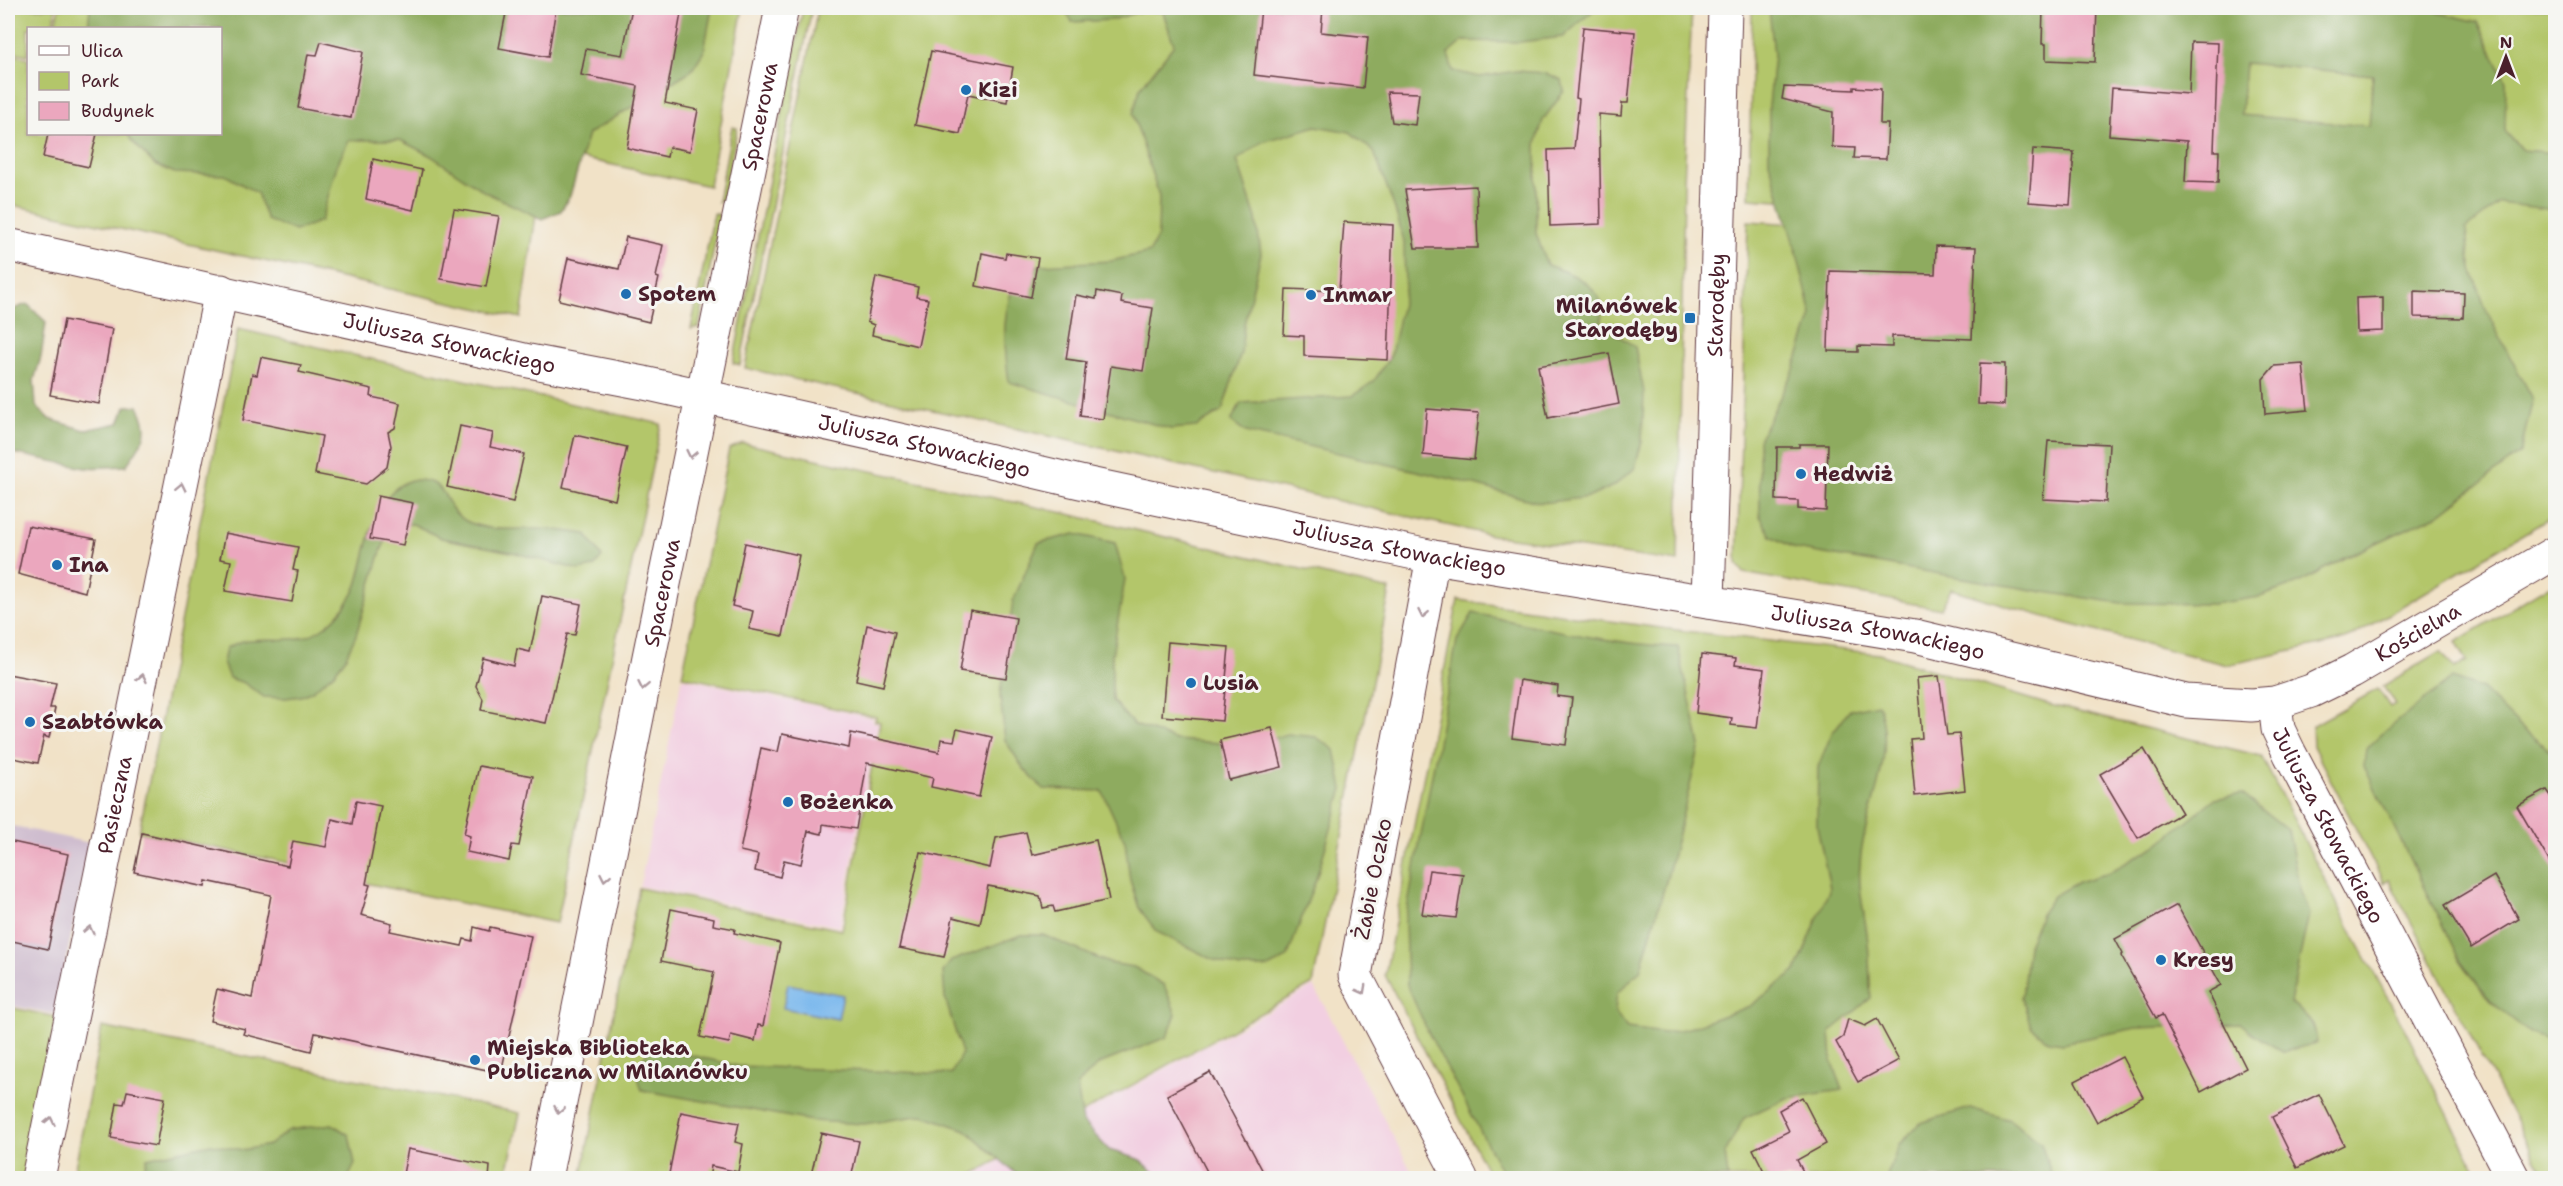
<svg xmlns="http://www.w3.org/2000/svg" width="2563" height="1186" viewBox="0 0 2563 1186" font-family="'Shantell Sans',sans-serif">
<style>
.built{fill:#f2cfe1}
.industrial{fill:#cfbdcf}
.green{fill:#b3c66a;stroke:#7e724a;stroke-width:1.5}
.forest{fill:#8eab5e;stroke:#6c6544;stroke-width:1.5;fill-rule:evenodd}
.water{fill:#7ab8ed;stroke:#626c8c;stroke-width:1.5}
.building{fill:#eba7be}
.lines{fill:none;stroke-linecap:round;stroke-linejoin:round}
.minor-casing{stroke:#633c42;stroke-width:35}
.minor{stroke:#fff;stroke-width:33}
.oneway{stroke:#ae9aa0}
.poi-dot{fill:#1f6fb2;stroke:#f6f6f2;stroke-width:2}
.labels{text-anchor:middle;stroke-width:6;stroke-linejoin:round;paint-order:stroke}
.poi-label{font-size:21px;font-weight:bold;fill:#4a1f2b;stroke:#f6f6f2;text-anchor:start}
.street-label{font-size:21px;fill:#4a1f2b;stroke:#f6f6f2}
</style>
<rect width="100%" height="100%" fill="#f6f6f2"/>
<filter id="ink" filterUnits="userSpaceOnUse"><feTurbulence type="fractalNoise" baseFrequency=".0167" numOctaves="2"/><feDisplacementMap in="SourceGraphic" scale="12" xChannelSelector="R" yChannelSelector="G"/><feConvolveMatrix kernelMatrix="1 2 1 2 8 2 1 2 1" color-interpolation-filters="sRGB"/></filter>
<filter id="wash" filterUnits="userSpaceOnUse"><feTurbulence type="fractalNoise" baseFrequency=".008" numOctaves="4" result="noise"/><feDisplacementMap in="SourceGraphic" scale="24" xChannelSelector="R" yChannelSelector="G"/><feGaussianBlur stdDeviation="1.35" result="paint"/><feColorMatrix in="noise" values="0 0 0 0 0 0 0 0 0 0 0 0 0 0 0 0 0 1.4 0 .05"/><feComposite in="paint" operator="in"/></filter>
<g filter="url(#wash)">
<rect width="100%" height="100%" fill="#f1e2c7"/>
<g class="built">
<path d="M682,678L873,718V722L878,723L840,927L640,886Z"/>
<path d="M1314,986L1415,1178H969Z"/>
</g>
<path class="industrial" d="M8,825L90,843L55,1014L8,1005Z"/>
<g class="green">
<path d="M8,8H56L52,28H28V55L8,51Z"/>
<path d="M59,8H743L709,186L549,151L537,208L521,318L8,204V54L28,58V134H220V28H54Z"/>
<path d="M803,8H812L740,365L733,363Z"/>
<path d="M818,8H1692L1684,183L1678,562L1491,535L745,368Z"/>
<path d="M1752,8H2555V515L2352,636L2339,641L2227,665L2069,624L1951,589L1941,609L1744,573L1737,564L1748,221L1982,235L1978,214L1749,198Z"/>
<path d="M732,127L737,128L724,199L718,202Z"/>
<path d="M714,213L720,215L699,327L691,329Z"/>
<path d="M238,329L661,424L557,923L370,884L289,863L139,832Z"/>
<path d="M743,443L1064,513L1390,590L1313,984L966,1178H581L639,888L842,930L880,722L875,721L876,717L682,676L729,449Z"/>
<path d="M2550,585L2555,595V1178H2546L2392,886L2389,880L2384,883L2313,746L2312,726L2378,689L2390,707L2395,704L2383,686L2441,651L2454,669L2467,661L2456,642Z"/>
<path d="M1458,600L1668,629L1879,654L2046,704L2261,756L2354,936L2401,1022L2480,1178H1491L1385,975Z"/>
<path d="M8,1007L57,1017L26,1178H8Z"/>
<path d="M102,1027L520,1113L506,1178H73Z"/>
</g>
<g class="forest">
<path d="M90,8H712L704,51L692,70L588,134L570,196L561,211L542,219L485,192L431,156L400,140H349L337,165L321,221L295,231L267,220L257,193L225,175L175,173L155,165L131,140L128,134H220V28H88Z"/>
<path d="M1064,8H1596L1563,37L1520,42L1463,41L1448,54L1453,71L1480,77L1516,71L1545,73L1562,80L1564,91L1543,120L1536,144V233L1547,265C1565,271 1591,280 1599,299C1602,306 1601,316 1602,324L1635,347L1644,392L1642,441L1635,468L1615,485L1590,497L1541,503L1456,480L1246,432L1231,421L1241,403L1352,396L1374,381L1391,355L1405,289L1404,241L1394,206L1374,152L1350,132L1316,126L1262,142L1237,160L1256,218L1261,254L1244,325L1241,353L1222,411L1196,427L1170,429L1009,382C1003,339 1001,311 1019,271L1042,265L1111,261L1150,252L1158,235L1159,196L1133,114L1140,88L1174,45L1163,12L1142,11L1112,20L1072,22Z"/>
<path d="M1769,8H2430L2440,13L2478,22L2506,82L2505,131L2522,150L2555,153V210L2499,203L2466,229C2469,292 2504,344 2533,399L2520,453L2441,513L2344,558L2301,582L2260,597L2213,604L2121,603L2044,592L1796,549L1771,536L1760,516L1759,440L1794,369L1812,315L1797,254L1769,162V106L1774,54ZM2245,63L2373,75L2369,126L2241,115Z"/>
<path d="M27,304L46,322L41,357L34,380L36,406L49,419L85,430L119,423L126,406H138C153,435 142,442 126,466L85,468L8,452V311Z"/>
<path d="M411,480C454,478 439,507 466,521C490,533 515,528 540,529C555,529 571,532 586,534L602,557L594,567L579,570L516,553L441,538L413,524L400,525L389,533L381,551L356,635L345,659L334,673L312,691L301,696L286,698L264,697L244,683L229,678L223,663L226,648C231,646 238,642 243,641C274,635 298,648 327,625C338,617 353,597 357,585C369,549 370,494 411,480Z"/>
<path d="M1075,534L1115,543L1125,579L1112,656V700L1133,724L1175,740L1251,745L1287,734L1316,737L1335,750L1343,789L1316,879L1287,958L1268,968H1240L1214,960L1157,932L1139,908L1130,880L1125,841L1102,791L1043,789L1023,768L1005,740L1000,695L1013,601L1038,543Z"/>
<path d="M1473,613C1540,627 1609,644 1678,647L1700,745L1667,878L1640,971L1617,993L1615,1012L1627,1028L1664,1033L1689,1028L1750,1006L1796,971L1830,888L1817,826L1818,767L1832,733L1850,710L1878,704C1899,759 1863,810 1860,865C1858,889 1864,911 1867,934C1870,955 1869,977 1871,998L1830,1032L1832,1061L1843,1090L1787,1098L1744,1118L1725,1153L1728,1178H1505L1428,1032L1407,985L1405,921L1457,640Z"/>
<path d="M2452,678L2482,689L2525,731L2555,754V1043L2531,1034L2490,1001L2458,957L2364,766L2366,749L2382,734Z"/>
<path d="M2242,794L2288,830L2300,890L2309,914L2290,1003C2307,1016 2315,1020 2317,1043L2283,1052L2261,1039L2241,1024L2136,1028L2063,1043L2049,1041L2031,1027L2022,998L2028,945L2042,912L2053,896L2078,882L2108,873L2156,846L2214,799Z"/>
<path d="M1021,935H1043L1109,963L1134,967L1164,985L1176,1014L1167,1037L1099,1064L1077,1085L1083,1122L1109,1150L1139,1159L1161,1178H1021L966,1130L923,1115L864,1124L812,1121L642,1090C635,1072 638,1064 649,1050L673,1051L738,1066L951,1074L962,1053L945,998L943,972L951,961Z"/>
<path d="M1970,1108L2010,1120L2041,1143L2053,1178H1886L1899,1145L1920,1123Z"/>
<path d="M332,1124L349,1135L355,1164L348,1178H142L147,1158L211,1144L243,1150L269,1145L289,1130Z"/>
</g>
<path class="water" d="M788,984L843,995L838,1019L783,1008Z"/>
<g id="blocks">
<g class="building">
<path d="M507,8H556L548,57L499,48Z"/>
<path d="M632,8H682L665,103L698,110L690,151L669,147L667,157L627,148L638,86L581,75L586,49L622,55Z"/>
<path d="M1261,8H1323L1321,32L1368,37L1363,88L1254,75Z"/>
<path d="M2043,8H2097L2095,62L2046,60V44H2042Z"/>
<path d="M1583,27L1635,32L1628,103H1622L1621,116L1599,114L1601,224L1550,226L1548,150L1574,149L1579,99L1576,98Z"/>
<path d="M321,42L363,52L351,118L298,108L308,54L317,55Z"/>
<path d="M2191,42L2218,43L2214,151H2219L2218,183L2185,182L2187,141L2109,135L2112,88L2189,94Z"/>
<path d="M931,51L1013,67L1007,102L968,94L960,134L915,125Z"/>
<path d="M1784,87L1854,90V87L1881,89L1880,124H1888L1886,159L1854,158L1855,148L1832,147L1833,112L1782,99Z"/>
<path d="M1387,92L1419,93L1415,125L1392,122Z"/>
<path d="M48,134H97L89,167L43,157Z"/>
<path d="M2033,149L2074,152L2070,205L2029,202Z"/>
<path d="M373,159L422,170L413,210L366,199Z"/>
<path d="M1476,186L1478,248H1415L1405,190Z"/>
<path d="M454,209L499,216L486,287L441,279Z"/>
<path d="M1344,222L1393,225L1388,360L1304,356V336L1284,335L1286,289L1339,291Z"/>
<path d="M626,237L663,245L656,277L659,278L649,322L559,300L568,258L619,269Z"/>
<path d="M1936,246L1976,247L1972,339L1892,336V347L1858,346V352L1828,351L1830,271L1935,274Z"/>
<path d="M982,253L1005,258L1006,253L1038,258L1031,297L976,286Z"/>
<path d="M876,277L918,287L916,297L928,299L918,346L872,335L874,325L867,322Z"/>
<path d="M1097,291L1122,296L1121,303L1153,308L1143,371L1111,366L1103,419L1080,416L1086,362L1066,359L1076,295L1096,299Z"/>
<path d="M2414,291L2464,293L2463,318L2414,317Z"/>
<path d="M2383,297V331L2357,332L2356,298Z"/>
<path d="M64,320L112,329L99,404L50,395Z"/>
<path d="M1609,353L1619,404L1548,418L1538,366Z"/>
<path d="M261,357L301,365L299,372L372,389L371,397L400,403L395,428L388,432L391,446L387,467L366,484L315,474L322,436L243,420L252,374L257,375Z"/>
<path d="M1980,363L2005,364L2004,405L1978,404Z"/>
<path d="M2303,364L2308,410L2265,414L2263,379L2274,366Z"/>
<path d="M1427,409L1479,413L1474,460L1423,455Z"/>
<path d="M460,426L493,433L490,447L524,454L513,502L447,487Z"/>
<path d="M575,435L627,447L615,500L563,487Z"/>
<path d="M2048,441L2109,444L2106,502L2043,499Z"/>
<path d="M1799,444H1828L1826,511L1798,509V501L1776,500L1777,447H1799Z"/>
<path d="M378,496L413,503L403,545L370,539Z"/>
<path d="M28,526L96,539L85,592L18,574Z"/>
<path d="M225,533L298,547L293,570L298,571L292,602L225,591L231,561L220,559Z"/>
<path d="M745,543L799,555L783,636L749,629L753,611L732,606Z"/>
<path d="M542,596L581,604L575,635L567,634L546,723L481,710L483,699L476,686L483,658L514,666L517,649L530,652Z"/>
<path d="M970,610L1016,618L1006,678L960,671Z"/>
<path d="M867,625L895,632L883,686L856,680Z"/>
<path d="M1168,642L1229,647L1222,721L1162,716Z"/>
<path d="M1702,654L1736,658L1735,665L1764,669L1757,728L1731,725L1732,718L1696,713Z"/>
<path d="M8,674L56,683L50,708H55L49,738L44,736L38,763L8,757Z"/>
<path d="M1939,676L1947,735L1959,734L1965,790L1915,796L1910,739L1922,738L1917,678Z"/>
<path d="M1520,680L1558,686L1557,696L1572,698L1566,745L1512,738Z"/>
<path d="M1272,728L1282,767L1229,780L1220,740Z"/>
<path d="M957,729L992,737L979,797L931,787L933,778L867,763L856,829L823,824L822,834L808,831L801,864L784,860L780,877L755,871L758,855L740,851L761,748L778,752L782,734L849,748L851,733L939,752L941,739L954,741Z"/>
<path d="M2144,749L2182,813L2138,838L2100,774Z"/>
<path d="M479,766L533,776L519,846L512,845L509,861L467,852L470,836L464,834Z"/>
<path d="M2547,790L2556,803V873L2517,806Z"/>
<path d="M356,801L381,806L366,884L370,885L361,915L392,923L390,931L462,946L464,939L472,941L474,927L489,931L490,927L531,936L501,1073L315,1033L311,1051L243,1034L245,1029L210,1021L217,989L252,998L271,895L206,881L205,887L134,872L142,833L288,866L293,841L326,847L332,819L352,824Z"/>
<path d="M1026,832L1032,855L1096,840L1109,900L1055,912L1053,906L1043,908L1040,896L988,886L980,924L953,917L944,957L899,948L920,852L990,868L996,838Z"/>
<path d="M8,841L68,854L48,949L8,940Z"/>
<path d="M1429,870L1463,874L1456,918L1422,914Z"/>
<path d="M2494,876L2519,919L2471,948L2445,905Z"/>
<path d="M2177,905L2221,985L2208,992L2246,1068L2201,1092L2162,1015L2156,1018L2121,956L2123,954L2115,939Z"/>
<path d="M671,909L714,918L713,925L735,929L734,933L780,943L763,1026L758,1025L755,1041L731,1035L729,1043L700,1037L714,972L661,961Z"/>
<path d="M1848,1019L1865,1026L1877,1019L1899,1060L1858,1082L1836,1042L1843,1037Z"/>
<path d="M2122,1057L2143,1097L2097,1122L2075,1081Z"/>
<path d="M1210,1072L1267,1179H1211L1167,1095Z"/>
<path d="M127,1091L165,1098L156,1146L111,1138L117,1103L124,1104Z"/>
<path d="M2319,1094L2344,1145L2297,1168L2272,1117Z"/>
<path d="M1802,1097L1826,1144L1797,1160L1807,1179H1768L1753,1149L1789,1131L1779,1110Z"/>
<path d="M681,1112L739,1123L735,1142L743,1144L738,1172L711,1166L709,1179H668Z"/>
<path d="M821,1133L859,1141L851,1179H810Z"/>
<path d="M408,1149L490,1166L489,1179H402Z"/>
</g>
</g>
</g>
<g filter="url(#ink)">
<use href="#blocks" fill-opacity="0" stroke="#633c42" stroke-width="1.5"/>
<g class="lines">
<g class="minor-casing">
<g id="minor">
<path id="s1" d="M8,245L529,361L644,383L927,446L1080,482L1433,557L1915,636L2186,701L2251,705L2275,703L2311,691L2352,671L2556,552"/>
<path d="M1433,557L1355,975L1461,1178"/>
<path id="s2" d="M1708,602L1725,8"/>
<path id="s3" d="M2275,703L2278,729L2290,754L2513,1178"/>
<path id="s4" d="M38,1178L221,291"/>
<path id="s5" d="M545,1178L649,657L782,8"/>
</g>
</g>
<use href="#minor" class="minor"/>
</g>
<defs><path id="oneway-chevron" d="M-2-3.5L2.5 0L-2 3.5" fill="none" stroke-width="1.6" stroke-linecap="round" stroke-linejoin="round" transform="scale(1.5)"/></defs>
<g class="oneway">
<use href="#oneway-chevron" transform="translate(691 454) rotate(102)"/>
<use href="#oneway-chevron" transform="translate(181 487) rotate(-78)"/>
<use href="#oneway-chevron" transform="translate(1423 614) rotate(101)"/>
<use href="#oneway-chevron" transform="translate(142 678) rotate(-78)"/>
<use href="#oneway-chevron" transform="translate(643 686) rotate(101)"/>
<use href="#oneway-chevron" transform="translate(605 877) rotate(101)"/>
<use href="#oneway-chevron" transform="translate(89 930) rotate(-78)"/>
<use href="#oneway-chevron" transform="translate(1362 990) rotate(62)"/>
<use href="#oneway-chevron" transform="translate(559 1110) rotate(101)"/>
<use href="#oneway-chevron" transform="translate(50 1121) rotate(-78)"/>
</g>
</g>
<g class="poi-dot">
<circle cx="966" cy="90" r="6"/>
<circle cx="626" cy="294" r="6"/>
<circle cx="1311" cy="295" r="6"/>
<rect x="1684" y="312" width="12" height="12" rx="3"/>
<circle cx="1801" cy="474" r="6"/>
<circle cx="57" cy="565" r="6"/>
<circle cx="1191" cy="683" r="6"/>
<circle cx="30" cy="722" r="6"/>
<circle cx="788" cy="802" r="6"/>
<circle cx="2161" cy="960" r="6"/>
<circle cx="475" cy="1060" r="6"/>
</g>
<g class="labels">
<g class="poi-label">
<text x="978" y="97">Kizi</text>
<text x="638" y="301">Społem</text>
<text x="1323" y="302">Inmar</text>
<text x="1678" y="313" text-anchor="end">Milanówek<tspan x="1678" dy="24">Starodęby</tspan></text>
<text x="1813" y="481">Hedwiż</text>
<text x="69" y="572">Ina</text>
<text x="1203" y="690">Lusia</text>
<text x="42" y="729">Szabłówka</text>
<text x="800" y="809">Bożenka</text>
<text x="2173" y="967">Kresy</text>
<text x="487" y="1055">Miejska Biblioteka<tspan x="487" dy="24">Publiczna w Milanówku</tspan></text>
</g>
<g class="street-label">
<text dy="7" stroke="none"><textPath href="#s5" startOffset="1083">Spacerowa</textPath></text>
<text dy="7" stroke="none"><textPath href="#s2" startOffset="297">Starodęby</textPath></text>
<text dy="7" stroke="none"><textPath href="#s1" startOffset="452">Juliusza Słowackiego</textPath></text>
<text dy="7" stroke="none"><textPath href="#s1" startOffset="938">Juliusza Słowackiego</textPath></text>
<text dy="7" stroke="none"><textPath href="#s1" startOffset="1424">Juliusza Słowackiego</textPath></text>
<text dy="7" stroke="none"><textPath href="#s5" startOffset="597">Spacerowa</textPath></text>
<text dy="7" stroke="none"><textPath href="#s1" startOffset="1910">Juliusza Słowackiego</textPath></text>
<text dy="7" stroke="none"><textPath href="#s1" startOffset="2475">Kościelna</textPath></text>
<text dy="7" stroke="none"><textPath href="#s4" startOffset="381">Pasieczna</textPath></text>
<text dy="7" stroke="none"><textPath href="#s3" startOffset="135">Juliusza Słowackiego</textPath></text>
<text transform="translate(1373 879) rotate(-79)" y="7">Żabie Oczko</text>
</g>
</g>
<rect width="2563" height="1186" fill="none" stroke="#f6f6f2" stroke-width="30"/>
<rect x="27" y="27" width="195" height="108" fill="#f6f6f2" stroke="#b1a0a2" stroke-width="1.5"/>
<rect x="39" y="46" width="30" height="9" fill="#ffffff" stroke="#b1a0a2" stroke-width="1.5"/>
<text x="81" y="57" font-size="18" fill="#4a1f2b">Ulica</text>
<rect x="39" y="72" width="30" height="18" fill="#b3c66a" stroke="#b1a0a2" stroke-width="1.5"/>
<text x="81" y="87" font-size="18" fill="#4a1f2b">Park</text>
<rect x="39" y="102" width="30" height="18" fill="#eba7be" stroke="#b1a0a2" stroke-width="1.5"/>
<text x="81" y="117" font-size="18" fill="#4a1f2b">Budynek</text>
<g transform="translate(2506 57)" stroke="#f6f6f2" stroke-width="4.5" paint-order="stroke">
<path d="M0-4.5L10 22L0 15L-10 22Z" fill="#4a1f2b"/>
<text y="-9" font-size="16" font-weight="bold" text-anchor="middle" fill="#4a1f2b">N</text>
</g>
</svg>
